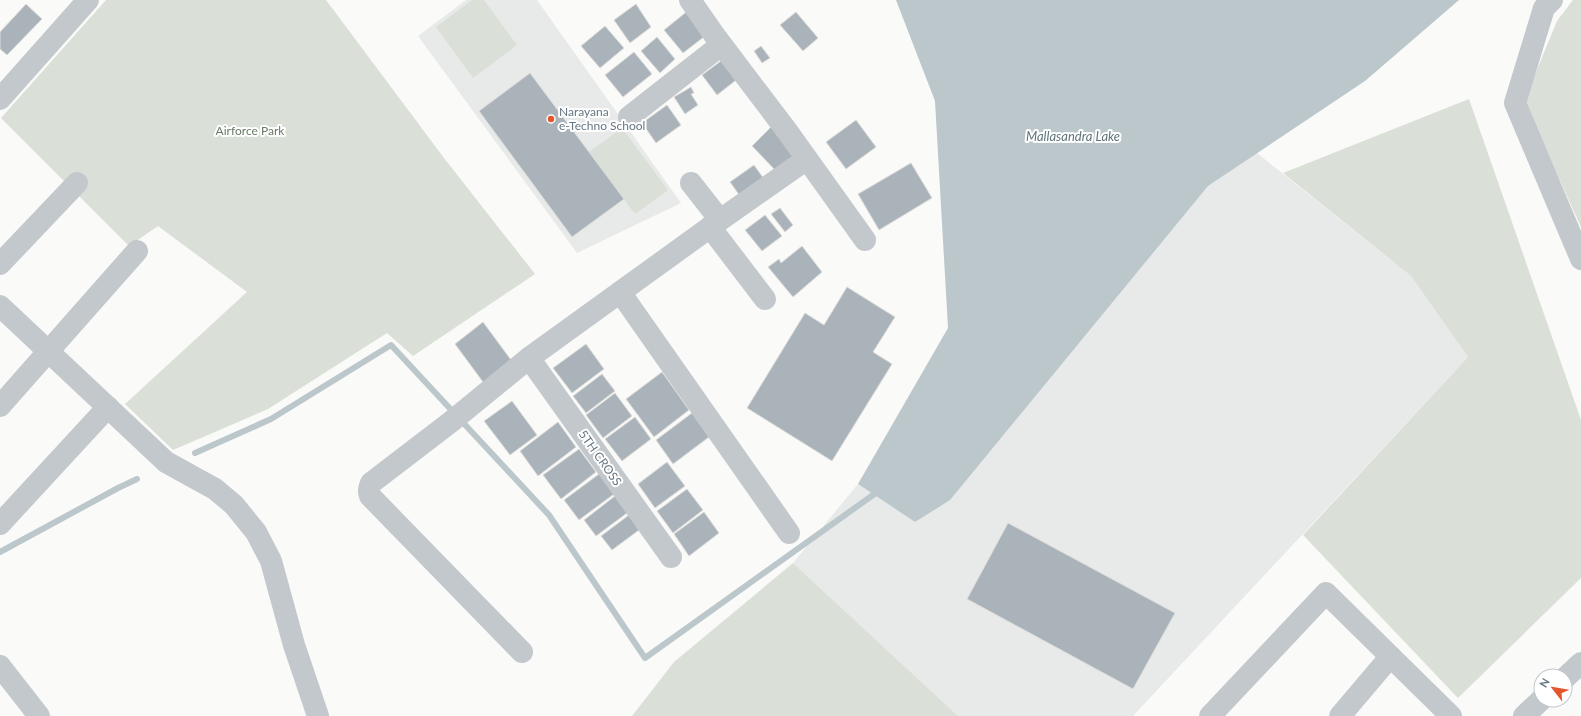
<svg xmlns="http://www.w3.org/2000/svg" width="1581" height="716" viewBox="0 0 1581 716" font-family="Lato,sans-serif">
<style>
.built{fill:#e8e9e9}
.green{fill:#dadfd7}
.water{fill:#bbc7cb}
.lines{fill:none;stroke-linecap:round;stroke-linejoin:round}
.stream{stroke:#bbc7cb;stroke-width:6}
.building{fill:#aab3b9;stroke:#dcdcda}
.minor{stroke:#c3c8cc;stroke-width:22}
.poi-dot{fill:#e4572e;stroke:#fff;stroke-width:1.5}
.labels{text-anchor:middle;stroke-width:4;stroke-linejoin:round;paint-order:stroke}
.poi-label{font-size:12px;fill:#657683;stroke:#fff;text-anchor:start}
.park-label{font-size:12px;fill:#687a64;stroke:#fff}
.street-label{font-size:12px;fill:#657683;stroke:#fff}
.water-label{font-size:13px;font-style:italic;fill:#60757c;stroke:#fff}
</style>
<rect width="100%" height="100%" fill="#fafaf8"/>
<g class="built">
<path d="M466,0H537L681,203L577,253L418,36Z"/>
<path d="M1257,153L1411,276L1468,357L1133,716H958L793,563L858,484L915,522L1208,186Z"/>
</g>
<g class="green">
<path d="M106,0H326L444,158L535,274L413,356L387,333L268,409L173,450L125,404L247,292L158,226L129,246L1,118Z"/>
<path d="M472,0H484L517,45L473,78L436,27Z"/>
<path d="M1573,0H1581V227L1524,101L1557,21Z"/>
<path d="M1469,99L1581,420V578L1458,698L1303,535L1468,357L1411,276L1283,173Z"/>
<path d="M622,128L668,190L635,214L589,152Z"/>
<path d="M793,563L958,716H632L674,662Z"/>
</g>
<path class="water" d="M896,0H1459L1365,81L1208,186L950,500L915,522L858,484L948,328L935,101Z"/>
<g class="lines">
<g class="stream">
<path d="M195,453L271,419L391,345L549,515L645,658L880,490"/>
<path d="M0,552L118,488L137,479"/>
</g>
</g>
<g class="building">
<path d="M26,4L42,19L7,55L0,49V32Z"/>
<path d="M636,4L651,27L630,43L614,20Z"/>
<path d="M690,9L709,33L683,53L664,30Z"/>
<path d="M796,12L818,38L803,51L780,25Z"/>
<path d="M605,26L624,48L600,68L581,46Z"/>
<path d="M657,37L675,59L660,73L641,51Z"/>
<path d="M761,46L770,58L762,63L754,51Z"/>
<path d="M634,52L652,74L623,97L605,75Z"/>
<path d="M725,58L740,77L717,95L702,75Z"/>
<path d="M530,73L624,199L572,237L479,111Z"/>
<path d="M691,87L694,93L691,94L698,105L685,114L674,97Z"/>
<path d="M667,105L681,125L656,143L642,123Z"/>
<path d="M856,120L876,147L846,169L826,142Z"/>
<path d="M774,124L800,152L778,173L752,146Z"/>
<path d="M911,163L932,198L879,230L858,194Z"/>
<path d="M754,165L764,179L740,196L730,182Z"/>
<path d="M780,208L793,225L785,232L771,214Z"/>
<path d="M765,215L782,236L762,251L745,230Z"/>
<path d="M802,246L822,272L793,297L768,267L779,259L781,263Z"/>
<path d="M847,287L895,317L873,352L892,364L832,461L747,408L805,313L824,325Z"/>
<path d="M483,322L514,364L486,386L455,344Z"/>
<path d="M586,344L604,369L572,393L553,368Z"/>
<path d="M662,372L689,410L654,437L626,399Z"/>
<path d="M602,374L615,391L586,413L573,396Z"/>
<path d="M615,393L632,416L603,438L586,415Z"/>
<path d="M512,401L537,435L510,455L484,421Z"/>
<path d="M692,413L709,437L673,464L656,440Z"/>
<path d="M635,417L651,439L622,461L605,439Z"/>
<path d="M558,422L576,447L538,476L520,451Z"/>
<path d="M579,449L596,472L561,499L543,475Z"/>
<path d="M667,462L685,486L655,508L638,484Z"/>
<path d="M599,474L614,494L579,520L564,500Z"/>
<path d="M687,489L703,510L673,533L657,511Z"/>
<path d="M615,496L627,513L596,536L584,520Z"/>
<path d="M704,512L719,533L689,556L674,534Z"/>
<path d="M629,515L639,530L612,550L601,536Z"/>
<path d="M1008,523L1175,613L1133,689L967,599Z"/>
</g>
<g class="lines">
<g class="minor">
<path d="M690,0L715,36L787,131L865,240"/>
<path d="M1552,0L1544,8L1515,103L1581,259"/>
<path d="M0,99L88,0"/>
<path d="M629,117L721,45"/>
<path d="M720,220L807,159"/>
<path d="M710,227L765,299"/>
<path d="M0,264L77,183"/>
<path d="M620,292L789,533"/>
<path d="M0,306L166,462L215,489L234,505L256,532L271,561L294,645L318,716"/>
<path d="M529,358L671,557"/>
<path d="M0,406L137,251"/>
<path d="M0,524L108,407"/>
<path d="M522,652L370,496C368,491 369,488 371,483L452,421L529,358L720,220L691,183"/>
<path d="M0,666L39,716"/>
<path d="M1565,678L1581,663"/>
<path d="M1210,716L1326,593L1451,716"/>
<path d="M1340,716L1390,657"/>
<path d="M1524,716L1541,700"/>
</g>
</g>
<circle class="poi-dot" cx="551" cy="119" r="4"/>
<g class="labels">
<g class="poi-label">
<text x="559" y="116">Narayana<tspan x="559" dy="14">e-Techno School</tspan></text>
</g>
<g class="park-label">
<text x="250" y="135">Airforce Park</text>
</g>
<g class="street-label">
<text transform="translate(600 458) rotate(55)" y="4">5TH CROSS</text>
</g>
<g class="water-label">
<text x="1073" y="141">Mallasandra Lake</text>
</g>
</g>
<g transform="translate(1553 688) rotate(301)"><circle r="19" fill="#ffffff" stroke="#c1c8cd"/>
<path d="M0-3L7 15L0 10L-7 15Z" fill="#e4572e"/>
<text y="-6" font-size="11" font-weight="bold" text-anchor="middle" fill="#657683">N</text>
</g>
</svg>
